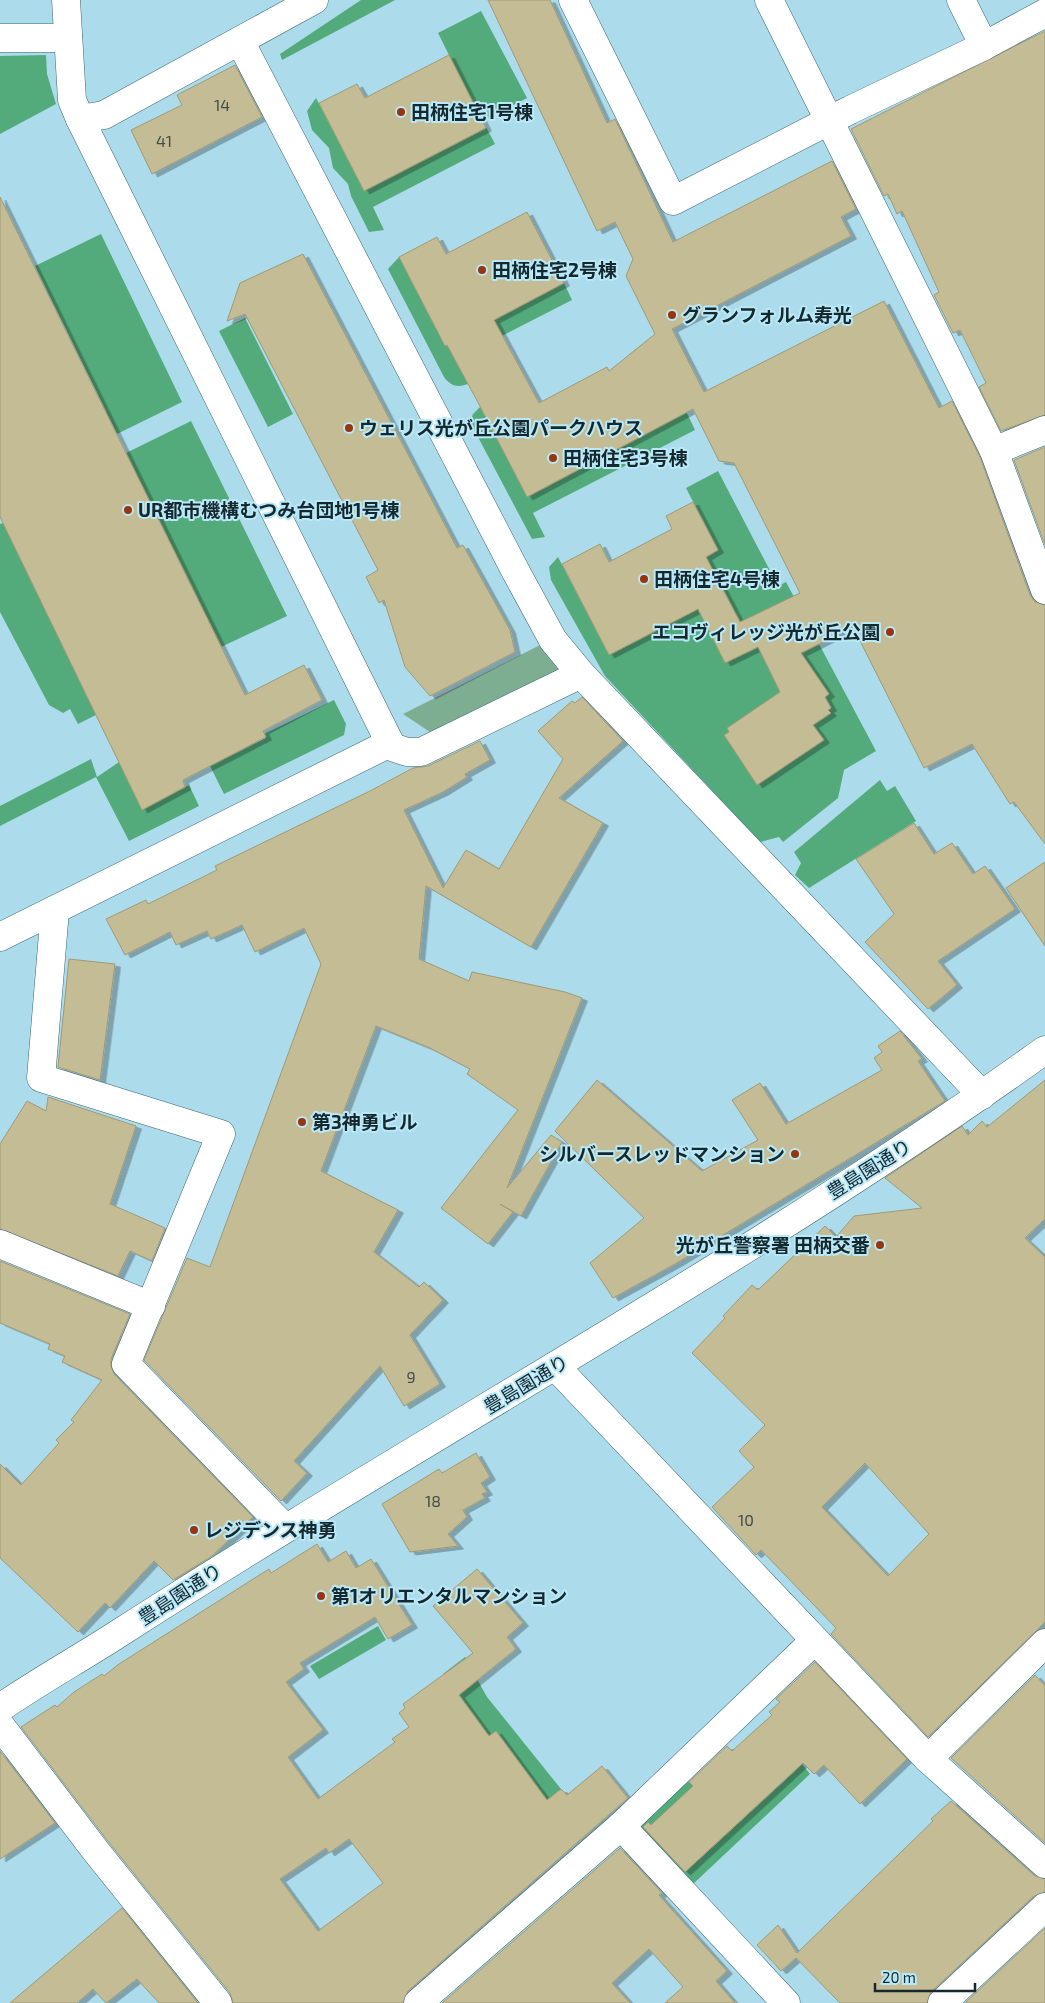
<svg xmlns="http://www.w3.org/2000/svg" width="1045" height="2003" viewBox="0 0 1045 2003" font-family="'Exo 2','Noto Sans JP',sans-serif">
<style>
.green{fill:#7eae92}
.forest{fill:#53ab7c}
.building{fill:#c4bc95;stroke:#a19973;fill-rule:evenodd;filter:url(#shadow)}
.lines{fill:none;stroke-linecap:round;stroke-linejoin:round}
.street-casing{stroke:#3a6773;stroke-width:29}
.secondary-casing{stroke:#3a6773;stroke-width:29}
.street{stroke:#fff;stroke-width:28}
.secondary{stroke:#fff;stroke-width:28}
.poi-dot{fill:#9a340e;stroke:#b9e9f8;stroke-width:2}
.labels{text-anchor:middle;stroke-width:4;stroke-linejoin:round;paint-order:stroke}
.number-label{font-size:16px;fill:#414d48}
.poi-label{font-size:19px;font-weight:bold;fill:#15282e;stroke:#b9e9f8;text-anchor:start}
.street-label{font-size:19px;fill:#15282e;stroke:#b9e9f8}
</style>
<defs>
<filter id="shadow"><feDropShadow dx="5.5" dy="3" stdDeviation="0" flood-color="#0004"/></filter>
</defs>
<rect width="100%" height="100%" fill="#acdceb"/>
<path class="green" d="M546,642L562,674L436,736L403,714Z"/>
<g class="forest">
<path d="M361,0H395L282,60L280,54Z"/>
<path d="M481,11L527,98L482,121L438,33Z"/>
<path d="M46,55L47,74L56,104L0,134V56Z"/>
<path d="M316,98L364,191L486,127L495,144L373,207L384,230L369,232L351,196L348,184L333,168L329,148L312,130L307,111Z"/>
<path d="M101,234L182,402L117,434L35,266Z"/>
<path d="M399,257L445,346L564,283L572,300L455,360L468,384C457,388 451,386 444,377L388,269Z"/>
<path d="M245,318L293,414L268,427L219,331Z"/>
<path d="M653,342L695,430L533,513L545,537L532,539L470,422L473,414L480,407L527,496L671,420L634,350Z"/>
<path d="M191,421L287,616L221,647L126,453Z"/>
<path d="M718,471L778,586L786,582L876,751L844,770L838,798L783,842L779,837L760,842L605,676L551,580L549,567L558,557L609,655L725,595L706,557L718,550L686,488Z"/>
<path d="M3,523L96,715L78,724L70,709L63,713L49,705L0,612V524Z"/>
<path d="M334,700L346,724L344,735L224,794L210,766L266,738L264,734Z"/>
<path d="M91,759L97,777L119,762L142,810L189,785L199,806L129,841L96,777L0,826V806Z"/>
<path d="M880,780L887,791L895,786L916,821L809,888L795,875L801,863L794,852Z"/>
<path d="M378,1626L386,1640L319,1679L310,1666Z"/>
<path d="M465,1657L487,1697L561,1789L514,1829L467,1833L534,1782L496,1731L484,1739L480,1724L443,1674Z"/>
<path d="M798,1759L810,1774L692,1885L637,1830L684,1777L693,1786V1865L795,1771Z"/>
</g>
<g class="building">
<path d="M488,0H550L607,123L615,119L673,242L832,161L856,209L841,217L851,236L672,329L704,392L884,301L939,408L952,401L980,457L1030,595L1035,602L1045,605V844L1014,802L1010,804L972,744L924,768L853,627L801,653L829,694L825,697L831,708L828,710L831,713L813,725L824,740L757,785L724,735L729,732L727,728L780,692L758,647L725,663L698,609L609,655L562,564L600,544L609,562L672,529L666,516L693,502L718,550L706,557L740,622L800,593L734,463L719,461L693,409L527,497L481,408L447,345L445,346L399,257L437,237L446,254L527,212L564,283L494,320L539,403L607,367L609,371L655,334L626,276L633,259L615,222L597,231Z"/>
<path d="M1045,31V415L1001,431L979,387L986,383L960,330L953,333L934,295L939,292L902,211L897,214L888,194L884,196L851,129Z"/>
<path d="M449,55L486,128L364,191L319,103L357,84L365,98Z"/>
<path d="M235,65L262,117L152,174L131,130L182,105L177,95Z"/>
<path d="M0,197L245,695L304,665L322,700L263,731L266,737L183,780L185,787L142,810L0,517Z"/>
<path d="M303,254L457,548L463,545L510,630L515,652L430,696L405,667L384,600L379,603L366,577L378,570L245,314L227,321L240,283Z"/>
<path d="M1045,447V545L1014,460Z"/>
<path d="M582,697L623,741L559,798L603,823L531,947L426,886L419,959L469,981L472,972L565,992L582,998L507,1188L551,1135L562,1142L521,1216L500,1204L513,1212L488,1244L441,1208L518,1110L467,1074L470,1069L430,1048L376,1026L321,1171L398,1210L374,1252L419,1287L424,1282L443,1300L410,1335L440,1384L404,1406L380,1366L294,1461L307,1473L281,1501L144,1360L187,1258L210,1267L321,964L304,928L255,952L242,925L211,939L207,931L176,945L170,932L125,955L106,919L146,900L148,904L217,870L215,866L370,791L413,768L428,766L480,741L490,760L465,774L467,777L443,792L404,810L443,888L466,850L499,869L563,759L538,731L572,701L575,703Z"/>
<path d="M914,823L934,854L952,843L973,874L985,866L1015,909L938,961L957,985L928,1009L865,942L894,914L856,859Z"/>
<path d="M1045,862V946L1006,888Z"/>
<path d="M69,959L115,964L100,1080L58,1067Z"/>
<path d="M900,1031L922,1059L918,1061L945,1101L675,1264L613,1298L590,1263L644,1218L555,1131L597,1080L702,1171L758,1140L732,1100L760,1083L786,1124L882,1070L874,1058L882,1052L878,1046Z"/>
<path d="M1045,1080V1219L1025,1238L1045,1257V1622L928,1737L831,1634L836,1628L761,1550L756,1555L712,1507L754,1467L739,1451L765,1425L692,1353L725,1318L723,1316L752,1285L758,1290L825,1226L836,1237L854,1216L922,1208L885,1178L962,1126L968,1135L982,1121L987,1127ZM865,1463L929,1534L888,1576L822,1507Z"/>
<path d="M48,1097L136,1126L110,1204L165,1228L152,1261L130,1251L118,1276L0,1229V1144L27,1101L46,1111Z"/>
<path d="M0,1261L130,1314L111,1359V1366L114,1374L253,1517L212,1556L173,1580L154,1561L110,1608L105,1603L78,1632L0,1558V1464L21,1485L59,1443L56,1440L74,1422L71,1420L102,1380L62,1362L65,1356L48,1349L50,1344L0,1323Z"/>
<path d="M476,1453L490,1477L481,1483L487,1492L482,1494L485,1498L463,1510L467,1517L448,1534L458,1546L410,1552L382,1504L439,1469L442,1473Z"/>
<path d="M317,1544L328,1562L346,1551L356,1568L371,1559L412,1625L388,1639L375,1617L300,1663L304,1669L286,1682L323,1730L288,1757L318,1799L395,1742L392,1739L409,1727L399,1713L405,1708L403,1704L473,1653L433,1606L477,1569L523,1623L507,1637L516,1649L459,1695L489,1736L496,1731L547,1800L561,1789L567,1795L602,1766L628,1798L408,1991L403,2003H233L230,1993L107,1840L21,1727L55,1705L57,1707L74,1692L102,1674L104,1676L119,1664L269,1569L271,1573ZM349,1839L383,1883L318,1931L280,1879L326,1848L329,1853Z"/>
<path d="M815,1662L907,1759L860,1804L824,1765L814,1774L803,1763L685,1872L643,1827L648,1822L651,1825L693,1786L689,1782L727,1746L732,1751L772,1715L769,1712L780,1702L776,1699Z"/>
<path d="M1035,1675L1045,1686V1843L951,1758Z"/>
<path d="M0,1751L55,1823L0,1859Z"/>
<path d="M951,1801L1035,1876L1045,1879V1892L1034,1896L931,1992L927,2003H840L796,1958L781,1971L757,1945L778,1925L797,1953L933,1821L931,1819Z"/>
<path d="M620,1848L662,1893L659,1895L727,1971L716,1981L735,2003H665L683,1987L649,1949L612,1983L630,2003H442Z"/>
<path d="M122,1908L198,2003H159L137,1979L106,2003L93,1989L77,2003H10Z"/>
<path d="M1045,1928V2003H965Z"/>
</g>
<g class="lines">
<g class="street-casing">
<g id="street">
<path d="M314,0L104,115L80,119L392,747L407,752H421L581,674"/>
<path d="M573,0L673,201L850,110L984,46L1045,13"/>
<path d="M769,0L994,451L1045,590"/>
<path d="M961,0L984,46"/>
<path d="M0,38H68"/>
<path d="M240,41L516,572L553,640L581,674L982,1095"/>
<path d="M994,451L1045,430"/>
<path d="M55,910L41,1078L221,1134L126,1364L285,1528"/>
<path d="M0,937L390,743"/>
<path d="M0,1244L151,1306"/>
<path d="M555,1366L928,1759L1045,1864"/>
<path d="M0,1725L95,1850L218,2003"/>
<path d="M928,1759L1045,1643"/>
<path d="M621,1826L786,2003"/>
<path d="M418,2003L621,1826L814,1641"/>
<path d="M942,2003L1045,1907"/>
</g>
</g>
<g class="secondary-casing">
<g id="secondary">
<path d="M66,0L72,100L80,119"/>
<path d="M0,1708C39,1681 81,1658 121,1632C427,1435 749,1262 1045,1050"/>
</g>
</g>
<use href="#street" class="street"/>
<use href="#secondary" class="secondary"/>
</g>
<g class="poi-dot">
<circle cx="401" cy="112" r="5"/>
<circle cx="482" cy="270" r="5"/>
<circle cx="672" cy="315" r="5"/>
<circle cx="349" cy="428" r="5"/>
<circle cx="553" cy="458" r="5"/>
<circle cx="128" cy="510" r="5"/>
<circle cx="644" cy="579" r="5"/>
<circle cx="890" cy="632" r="5"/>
<circle cx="302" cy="1122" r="5"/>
<circle cx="795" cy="1154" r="5"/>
<circle cx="880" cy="1245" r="5"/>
<circle cx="194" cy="1530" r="5"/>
<circle cx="321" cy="1596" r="5"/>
</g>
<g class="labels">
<g class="number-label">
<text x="222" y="111">14</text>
<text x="164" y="147">41</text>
<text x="411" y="1383">9</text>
<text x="433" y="1507">18</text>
<text x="746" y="1526">10</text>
</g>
<g class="poi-label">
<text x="411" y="119">田柄住宅1号棟</text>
<text x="492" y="277">田柄住宅2号棟</text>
<text x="682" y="322">グランフォルム寿光</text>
<text x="359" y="435">ウェリス光が丘公園パークハウス</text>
<text x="563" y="465">田柄住宅3号棟</text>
<text x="138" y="517">UR都市機構むつみ台団地1号棟</text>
<text x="654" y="586">田柄住宅4号棟</text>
<text x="880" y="639" text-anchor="end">エコヴィレッジ光が丘公園</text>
<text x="312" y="1129">第3神勇ビル</text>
<text x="785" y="1161" text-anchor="end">シルバースレッドマンション</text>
<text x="870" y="1252" text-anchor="end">光が丘警察署 田柄交番</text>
<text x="204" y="1537">レジデンス神勇</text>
<text x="331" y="1603">第1オリエンタルマンション</text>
</g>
<g class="street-label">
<text transform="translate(869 1169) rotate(-32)" y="7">豊島園通り</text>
<text transform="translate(526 1384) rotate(-31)" y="7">豊島園通り</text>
<text transform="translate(180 1594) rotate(-33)" y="7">豊島園通り</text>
</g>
</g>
<path d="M875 1983v8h100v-8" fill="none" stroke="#15282e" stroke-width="2.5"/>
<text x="882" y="1983" font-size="15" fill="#15282e" stroke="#b9e9f8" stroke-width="4" paint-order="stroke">20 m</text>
</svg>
